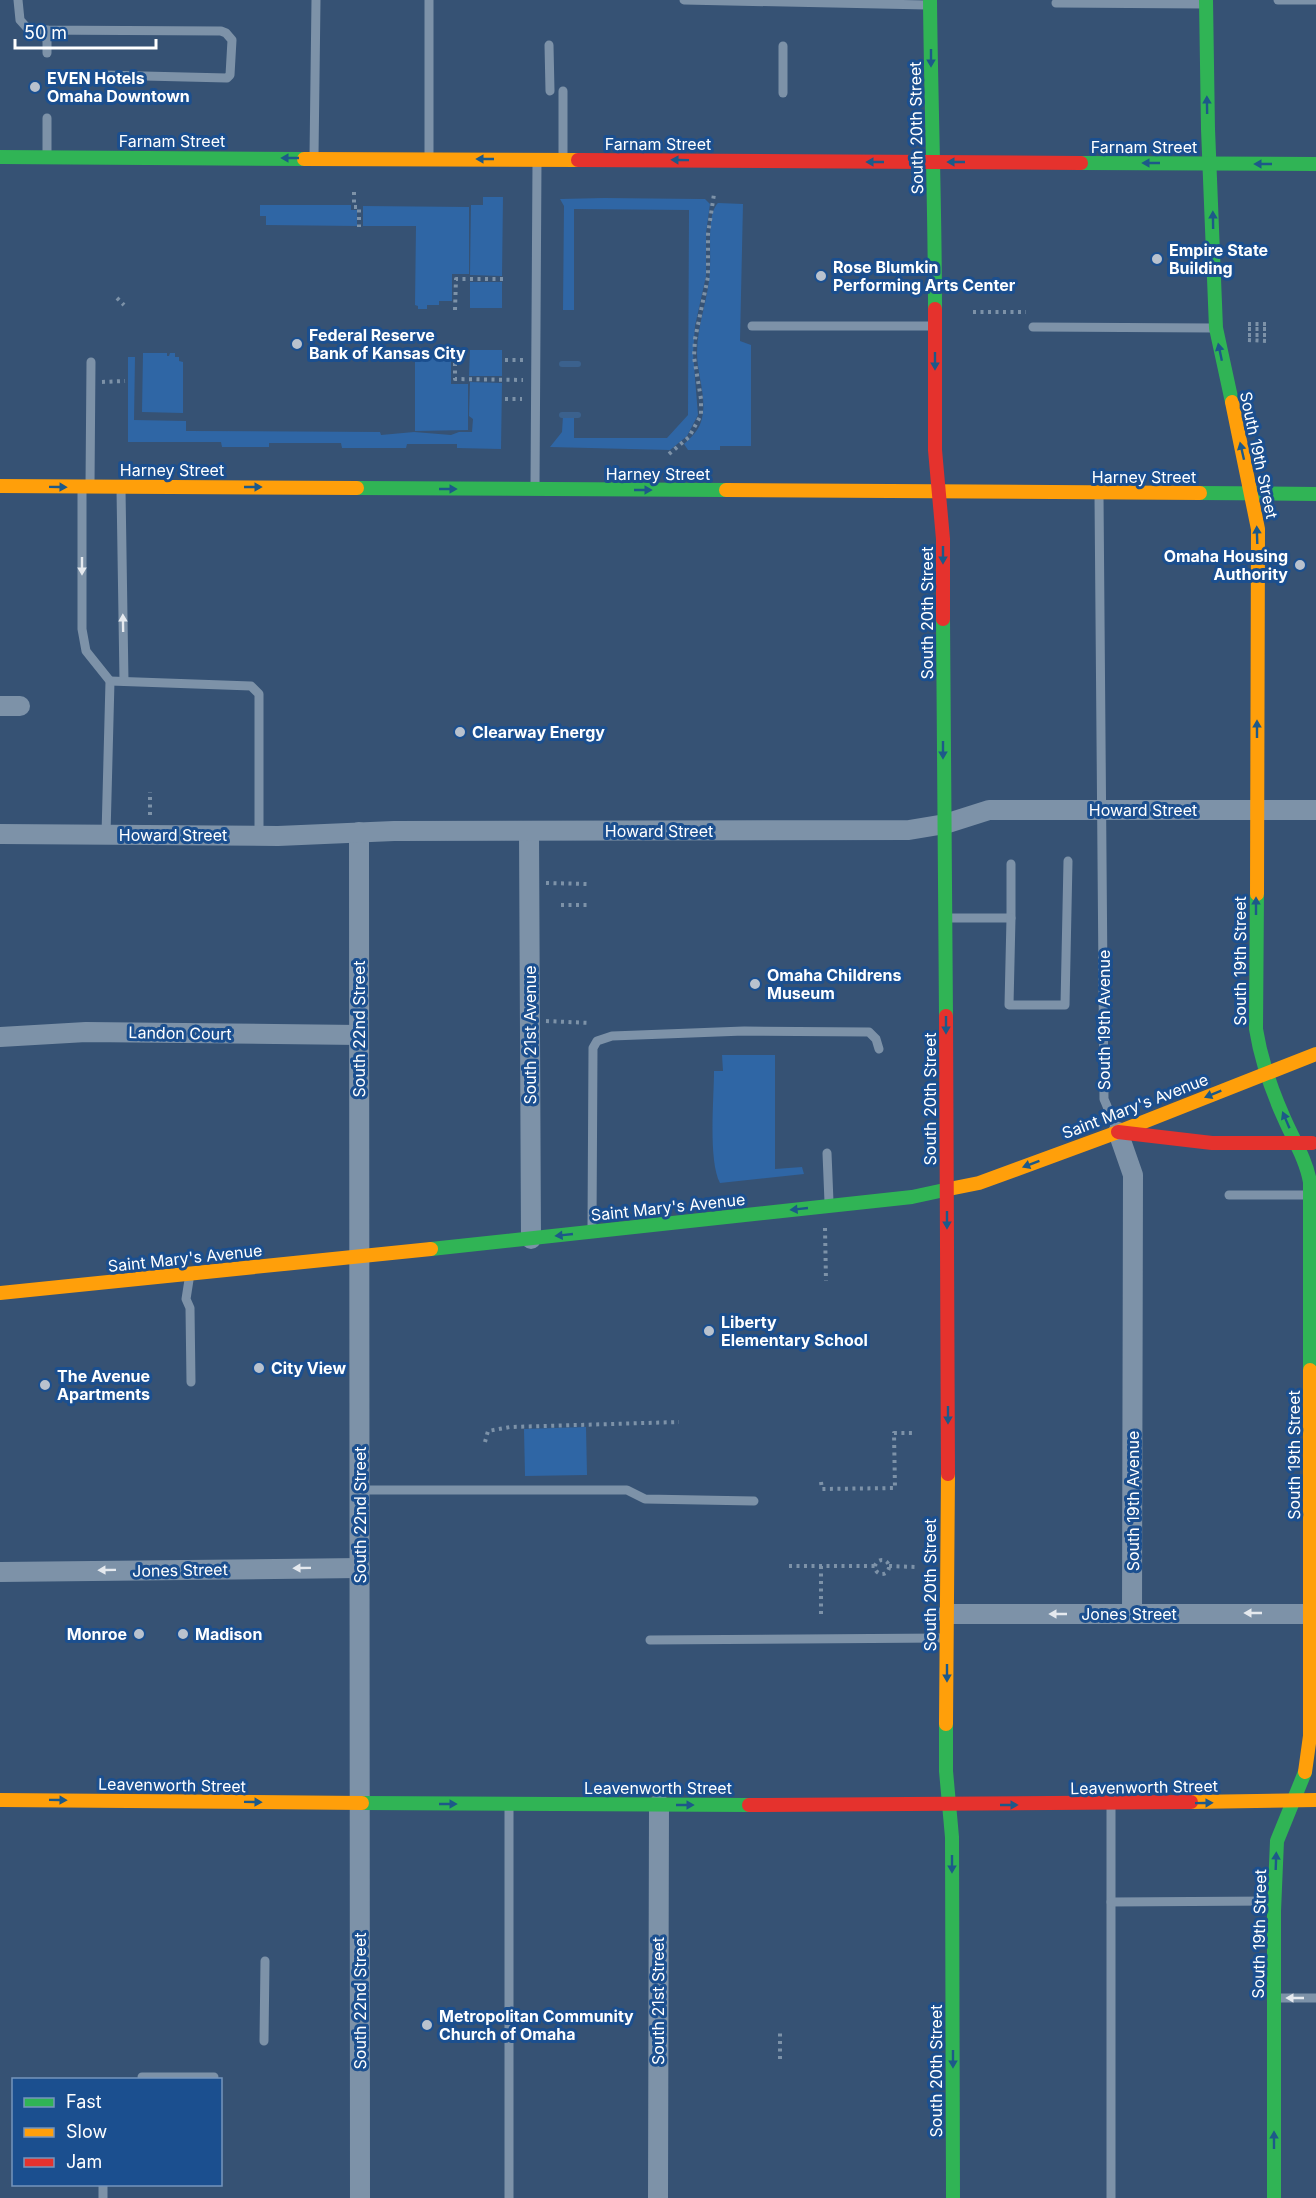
<svg xmlns="http://www.w3.org/2000/svg" width="1316" height="2198" viewBox="0 0 1316 2198" font-family="Inter,sans-serif">
<style>
.green{fill:#2f66a5}
.lines{fill:none;stroke-linecap:round;stroke-linejoin:round}
.stream{stroke:#3b618d;stroke-width:6}
.path{stroke:#7d92a8;stroke-width:4;stroke-dasharray:3 4.5;stroke-linecap:butt}
.lane{stroke:#7d92a8;stroke-width:9}
.street{stroke:#7d92a8;stroke-width:20}
.fast{stroke:#30b455;stroke-width:14}
.slow{stroke:#ff9f0a;stroke-width:14}
.jam{stroke:#e5322d;stroke-width:14}
.oneway{fill:#1d5989}
.oneway2{fill:#e5e9ee}
.poi-dot{fill:#b9c2ce;stroke:#1b4f8f;stroke-width:2}
.labels{text-anchor:middle;stroke-width:6;stroke-linejoin:round;paint-order:stroke}
.poi-label{font-size:16px;font-weight:bold;fill:#fff;stroke:#1b4f8f;text-anchor:start}
.street-label{font-size:16px;fill:#fff;stroke:#1b4f8f}
</style>
<rect width="100%" height="100%" fill="#365274"/>
<g class="green">
<path d="M483,197H503L502,276L470,275L471,205H483Z"/>
<path d="M604,198L701,199H705L710,204L706,233V276L695,326L693,353L698,415L687,436L670,450L550,447L562,432L563,416H574V438H667L688,415L689,210L574,209V310H563L564,206L560,199Z"/>
<path d="M718,203L743,204L740,341L751,345V446H720V450H688L684,444C692,437 700,429 702,418C707,398 697,374 697,353C697,323 710,296 710,266C711,251 707,213 718,203Z"/>
<path d="M260,205H351V210H357V226L266,225V216H260Z"/>
<path d="M363,206L469,207V274H452V301H439V305H427V309H418V306L415,305L416,226H363Z"/>
<rect x="470" y="282" width="32" height="26"/>
<path d="M419,348H427V352H439V357H451V384H468V430L415,431V353H419Z"/>
<path d="M470,350H502V376H469Z"/>
<path d="M143,353H167V356H169L170,353H175V357H179V361L183,362V413L142,412Z"/>
<path d="M128,357H135L134,420L186,421V431L380,432L381,435L414,432L451,435L459,432H472L473,419L469,416L470,382L502,383L501,449L457,448V444H407L406,448H342L341,443H269V447H222L221,442H128Z"/>
<path d="M722,1055H775V1169L802,1167L804,1174L720,1183C708,1160 714,1099 714,1071H723Z"/>
<path d="M586,1427L587,1475L525,1476L524,1429Z"/>
</g>
<g class="lines">
<g class="stream">
<path d="M562,364H578"/>
<path d="M562,415H578"/>
</g>
<g class="path">
<path d="M354,192V207H359V227"/>
<path d="M117,298L124,305"/>
<path d="M455,310L456,279H506"/>
<path d="M973,312H1026"/>
<path d="M1248,324H1269"/>
<path d="M1248,329H1269"/>
<path d="M1248,335H1269"/>
<path d="M1248,340L1268,341"/>
<path d="M455,348V379L523,380"/>
<path d="M505,360H523"/>
<path d="M102,382L125,381"/>
<path d="M505,399H522"/>
<path d="M669,454L689,437L701,415V399L694,357L695,339L708,277V234L714,194"/>
<path d="M150,815V792"/>
<path d="M546,883L587,884"/>
<path d="M561,905H587"/>
<path d="M546,1021L590,1023"/>
<path d="M825,1228L826,1281"/>
<path d="M485,1442L488,1431L510,1427L679,1422"/>
<path d="M821,1482L822,1489L895,1488L894,1433H915"/>
<circle cx="882" cy="1567" r="7"/>
<path d="M789,1566H875"/>
<path d="M821,1566V1614"/>
<path d="M889,1566L915,1567"/>
<path d="M780,2059V2030"/>
</g>
<g class="lane">
<path d="M18,0L20,20L29,30L221,31L226,33L232,40L230,75L227,78L102,75"/>
<path d="M684,0L927,5"/>
<path d="M1278,0H1316"/>
<path d="M1056,3L1203,4"/>
<path d="M47,30V53"/>
<path d="M549,45L550,91"/>
<path d="M783,93V46"/>
<path d="M47,118V155"/>
<path d="M314,156L316,0"/>
<path d="M429,157V0"/>
<path d="M563,158V91"/>
<path d="M752,326H932"/>
<path d="M1033,327L1214,328"/>
<path d="M90,485L91,362"/>
<path d="M535,487L537,162"/>
<path d="M82,489V629L86,651L110,681L106,835"/>
<path d="M121,489L124,681"/>
<path d="M1099,495L1104,1099L1117,1130"/>
<path d="M110,681L251,686L259,694V836"/>
<path d="M947,918H1011V864"/>
<path d="M1011,918L1009,1005H1065L1068,861"/>
<path d="M827,1153L829,1202"/>
<path d="M1229,1195H1308"/>
<path d="M592,1227L593,1048L597,1041L612,1036L744,1031L869,1032L876,1039L879,1049"/>
<path d="M189,1280L186,1299L190,1308L191,1382"/>
<path d="M360,1490H627L645,1499L754,1501"/>
<path d="M650,1640L944,1638"/>
<path d="M1111,1807V2198"/>
<path d="M1111,1902L1272,1901"/>
<path d="M1276,1998H1316"/>
<path d="M264,2041L265,1961"/>
<path d="M142,2077H214"/>
<path d="M103,2184V2198"/>
<path d="M509,2198V1809"/>
</g>
<g class="street">
<path d="M0,706H20"/>
<path d="M529,831L531,1239"/>
<path d="M359,832L360,2198"/>
<path d="M0,834L278,836L394,831L909,830L945,824L989,810H1316"/>
<path d="M0,1037L86,1032L359,1035"/>
<path d="M1118,1132L1133,1175L1132,1614"/>
<path d="M0,1572L360,1568"/>
<path d="M947,1614H1311"/>
<path d="M658,2198L659,1804"/>
</g>
<g class="fast">
<path d="M930,0C931,103 935,206 935,309"/>
<path d="M1206,0L1208,129L1216,328L1232,402"/>
<path d="M0,157L304,159"/>
<path d="M1081,163L1316,164"/>
<path d="M357,488L726,490"/>
<path d="M1200,493L1316,494"/>
<path d="M943,619L946,1016"/>
<path d="M1257,894L1256,1029C1261,1060 1271,1089 1284,1118C1293,1139 1306,1159 1310,1182V1370"/>
<path d="M431,1249L912,1197L949,1189"/>
<path d="M946,1724V1771L952,1837L953,2198"/>
<path d="M362,1803L749,1805"/>
<path d="M1274,2198V1911L1277,1841L1305,1772"/>
</g>
<g class="slow">
<path d="M304,159L578,160"/>
<path d="M1232,402L1258,529L1257,894"/>
<path d="M0,486L357,488"/>
<path d="M726,490L1200,493"/>
<path d="M949,1189L979,1183L1118,1132L1316,1054"/>
<path d="M0,1293L431,1249"/>
<path d="M946,1724L948,1474"/>
<path d="M1305,1772L1310,1736V1370"/>
<path d="M0,1800L362,1803"/>
<path d="M1191,1802L1316,1800"/>
</g>
<g class="jam">
<path d="M578,160L1081,163"/>
<path d="M935,309V450L943,539V619"/>
<path d="M946,1016L948,1474"/>
<path d="M1118,1132L1212,1143H1312"/>
<path d="M749,1805L1191,1802"/>
</g>
</g>
<defs><path id="oneway-solid" d="M-6-.8H1V-3.2L6.5 0L1 3.2V.8H-6Z" transform="scale(1.5)"/></defs>
<g class="oneway">
<use href="#oneway-solid" transform="translate(931 58) rotate(90)"/>
<use href="#oneway-solid" transform="translate(1207 105) rotate(-91)"/>
<use href="#oneway-solid" transform="translate(290 158) rotate(-180)"/>
<use href="#oneway-solid" transform="translate(485 159) rotate(-180)"/>
<use href="#oneway-solid" transform="translate(680 160) rotate(-179)"/>
<use href="#oneway-solid" transform="translate(875 162) rotate(-180)"/>
<use href="#oneway-solid" transform="translate(956 162) rotate(-180)"/>
<use href="#oneway-solid" transform="translate(1151 163) rotate(-180)"/>
<use href="#oneway-solid" transform="translate(1263 164) rotate(-180)"/>
<use href="#oneway-solid" transform="translate(1213 220) rotate(-91)"/>
<use href="#oneway-solid" transform="translate(1220 352) rotate(-102)"/>
<use href="#oneway-solid" transform="translate(935 361) rotate(90)"/>
<use href="#oneway-solid" transform="translate(1242 451) rotate(-103)"/>
<use href="#oneway-solid" transform="translate(58 487) rotate(1)"/>
<use href="#oneway-solid" transform="translate(253 487)"/>
<use href="#oneway-solid" transform="translate(448 489)"/>
<use href="#oneway-solid" transform="translate(643 490)"/>
<use href="#oneway-solid" transform="translate(1257 535) rotate(-92)"/>
<use href="#oneway-solid" transform="translate(943 555) rotate(90)"/>
<use href="#oneway-solid" transform="translate(1257 729) rotate(-90)"/>
<use href="#oneway-solid" transform="translate(943 750) rotate(90)"/>
<use href="#oneway-solid" transform="translate(1256 906) rotate(-90)"/>
<use href="#oneway-solid" transform="translate(946 1025) rotate(90)"/>
<use href="#oneway-solid" transform="translate(1213 1094) rotate(158)"/>
<use href="#oneway-solid" transform="translate(1286 1120) rotate(-113)"/>
<use href="#oneway-solid" transform="translate(1031 1164) rotate(159)"/>
<use href="#oneway-solid" transform="translate(799 1209) rotate(174)"/>
<use href="#oneway-solid" transform="translate(947 1220) rotate(90)"/>
<use href="#oneway-solid" transform="translate(564 1235) rotate(174)"/>
<use href="#oneway-solid" transform="translate(948 1415) rotate(90)"/>
<use href="#oneway-solid" transform="translate(947 1673) rotate(90)"/>
<use href="#oneway-solid" transform="translate(58 1800) rotate(1)"/>
<use href="#oneway-solid" transform="translate(253 1802) rotate(1)"/>
<use href="#oneway-solid" transform="translate(1204 1803) rotate(-1)"/>
<use href="#oneway-solid" transform="translate(448 1804)"/>
<use href="#oneway-solid" transform="translate(685 1805)"/>
<use href="#oneway-solid" transform="translate(1009 1805)"/>
<use href="#oneway-solid" transform="translate(1276 1861) rotate(-88)"/>
<use href="#oneway-solid" transform="translate(952 1864) rotate(90)"/>
<use href="#oneway-solid" transform="translate(953 2059) rotate(90)"/>
<use href="#oneway-solid" transform="translate(1274 2140) rotate(-90)"/>
</g>
<g class="oneway2">
<use href="#oneway-solid" transform="translate(82 566) rotate(90)"/>
<use href="#oneway-solid" transform="translate(123 623) rotate(-91)"/>
<use href="#oneway-solid" transform="translate(302 1568) rotate(179)"/>
<use href="#oneway-solid" transform="translate(107 1570) rotate(179)"/>
<use href="#oneway-solid" transform="translate(1253 1613) rotate(180)"/>
<use href="#oneway-solid" transform="translate(1058 1614) rotate(180)"/>
<use href="#oneway-solid" transform="translate(1295 1998) rotate(-180)"/>
</g>
<g class="poi-dot">
<circle cx="35" cy="87" r="6"/>
<circle cx="1157" cy="259" r="6"/>
<circle cx="821" cy="276" r="6"/>
<circle cx="297" cy="344" r="6"/>
<circle cx="1300" cy="565" r="6"/>
<circle cx="460" cy="732" r="6"/>
<circle cx="755" cy="984" r="6"/>
<circle cx="709" cy="1331" r="6"/>
<circle cx="259" cy="1368" r="6"/>
<circle cx="45" cy="1385" r="6"/>
<circle cx="139" cy="1634" r="6"/>
<circle cx="183" cy="1634" r="6"/>
<circle cx="427" cy="2025" r="6"/>
</g>
<g class="labels">
<g class="poi-label">
<text x="47" y="84">EVEN Hotels<tspan x="47" dy="18">Omaha Downtown</tspan></text>
<text x="1169" y="256">Empire State<tspan x="1169" dy="18">Building</tspan></text>
<text x="833" y="273">Rose Blumkin<tspan x="833" dy="18">Performing Arts Center</tspan></text>
<text x="309" y="341">Federal Reserve<tspan x="309" dy="18">Bank of Kansas City</tspan></text>
<text x="1288" y="562" text-anchor="end">Omaha Housing<tspan x="1288" dy="18">Authority</tspan></text>
<text x="472" y="738">Clearway Energy</text>
<text x="767" y="981">Omaha Childrens<tspan x="767" dy="18">Museum</tspan></text>
<text x="721" y="1328">Liberty<tspan x="721" dy="18">Elementary School</tspan></text>
<text x="271" y="1374">City View</text>
<text x="57" y="1382">The Avenue<tspan x="57" dy="18">Apartments</tspan></text>
<text x="127" y="1640" text-anchor="end">Monroe</text>
<text x="195" y="1640">Madison</text>
<text x="439" y="2022">Metropolitan Community<tspan x="439" dy="18">Church of Omaha</tspan></text>
</g>
<g class="street-label">
<text transform="translate(916 128) rotate(-91)" y="6">South 20th Street</text>
<text x="172" y="147">Farnam Street</text>
<text x="658" y="150">Farnam Street</text>
<text x="1144" y="153">Farnam Street</text>
<text transform="translate(1259 455) rotate(78)" y="6">South 19th Street</text>
<text x="172" y="476">Harney Street</text>
<text x="658" y="480">Harney Street</text>
<text x="1144" y="483">Harney Street</text>
<text transform="translate(927 613) rotate(-90)" y="6">South 20th Street</text>
<text x="1143" y="816">Howard Street</text>
<text x="659" y="837">Howard Street</text>
<text x="173" y="841">Howard Street</text>
<text transform="translate(1240 961) rotate(-90)" y="6">South 19th Street</text>
<text transform="translate(1104 1020) rotate(-90)" y="6">South 19th Avenue</text>
<text transform="translate(359 1029) rotate(-90)" y="6">South 22nd Street</text>
<text transform="translate(180 1033) rotate(1)" y="6">Landon Court</text>
<text transform="translate(530 1035) rotate(-90)" y="6">South 21st Avenue</text>
<text transform="translate(930 1099) rotate(-90)" y="6">South 20th Street</text>
<text transform="translate(1135 1106) rotate(-21)" y="6">Saint Mary's Avenue</text>
<text transform="translate(668 1207) rotate(-6)" y="6">Saint Mary's Avenue</text>
<text transform="translate(185 1258) rotate(-6)" y="6">Saint Mary's Avenue</text>
<text transform="translate(1294 1455) rotate(-90)" y="6">South 19th Street</text>
<text transform="translate(1133 1501) rotate(-90)" y="6">South 19th Avenue</text>
<text transform="translate(360 1515) rotate(-90)" y="6">South 22nd Street</text>
<text transform="translate(180 1570) rotate(-1)" y="6">Jones Street</text>
<text transform="translate(930 1585) rotate(-90)" y="6">South 20th Street</text>
<text x="1129" y="1620">Jones Street</text>
<text transform="translate(172 1785) rotate(1)" y="6">Leavenworth Street</text>
<text transform="translate(1144 1787) rotate(-1)" y="6">Leavenworth Street</text>
<text x="658" y="1794">Leavenworth Street</text>
<text transform="translate(1259 1934) rotate(-89)" y="6">South 19th Street</text>
<text transform="translate(360 2001) rotate(-90)" y="6">South 22nd Street</text>
<text transform="translate(658 2001) rotate(-90)" y="6">South 21st Street</text>
<text transform="translate(936 2071) rotate(-90)" y="6">South 20th Street</text>
</g>
</g>
<rect x="12" y="2078" width="210" height="108" fill="#1b4f8f" stroke="#7695bc" stroke-width="1.5"/>
<rect x="24" y="2098" width="30" height="9" fill="#30b455" stroke="#7695bc" stroke-width="1.5"/>
<text x="66" y="2108" font-size="18" fill="#ffffff">Fast</text>
<rect x="24" y="2128" width="30" height="9" fill="#ff9f0a" stroke="#7695bc" stroke-width="1.5"/>
<text x="66" y="2138" font-size="18" fill="#ffffff">Slow</text>
<rect x="24" y="2158" width="30" height="9" fill="#e5322d" stroke="#7695bc" stroke-width="1.5"/>
<text x="66" y="2168" font-size="18" fill="#ffffff">Jam</text>
<path d="M15 39v9h141v-9" fill="none" stroke="#ffffff" stroke-width="3"/>
<text x="24" y="39" font-size="18" fill="#ffffff" stroke="#1b4f8f" stroke-width="4.5" paint-order="stroke">50 m</text>
</svg>
